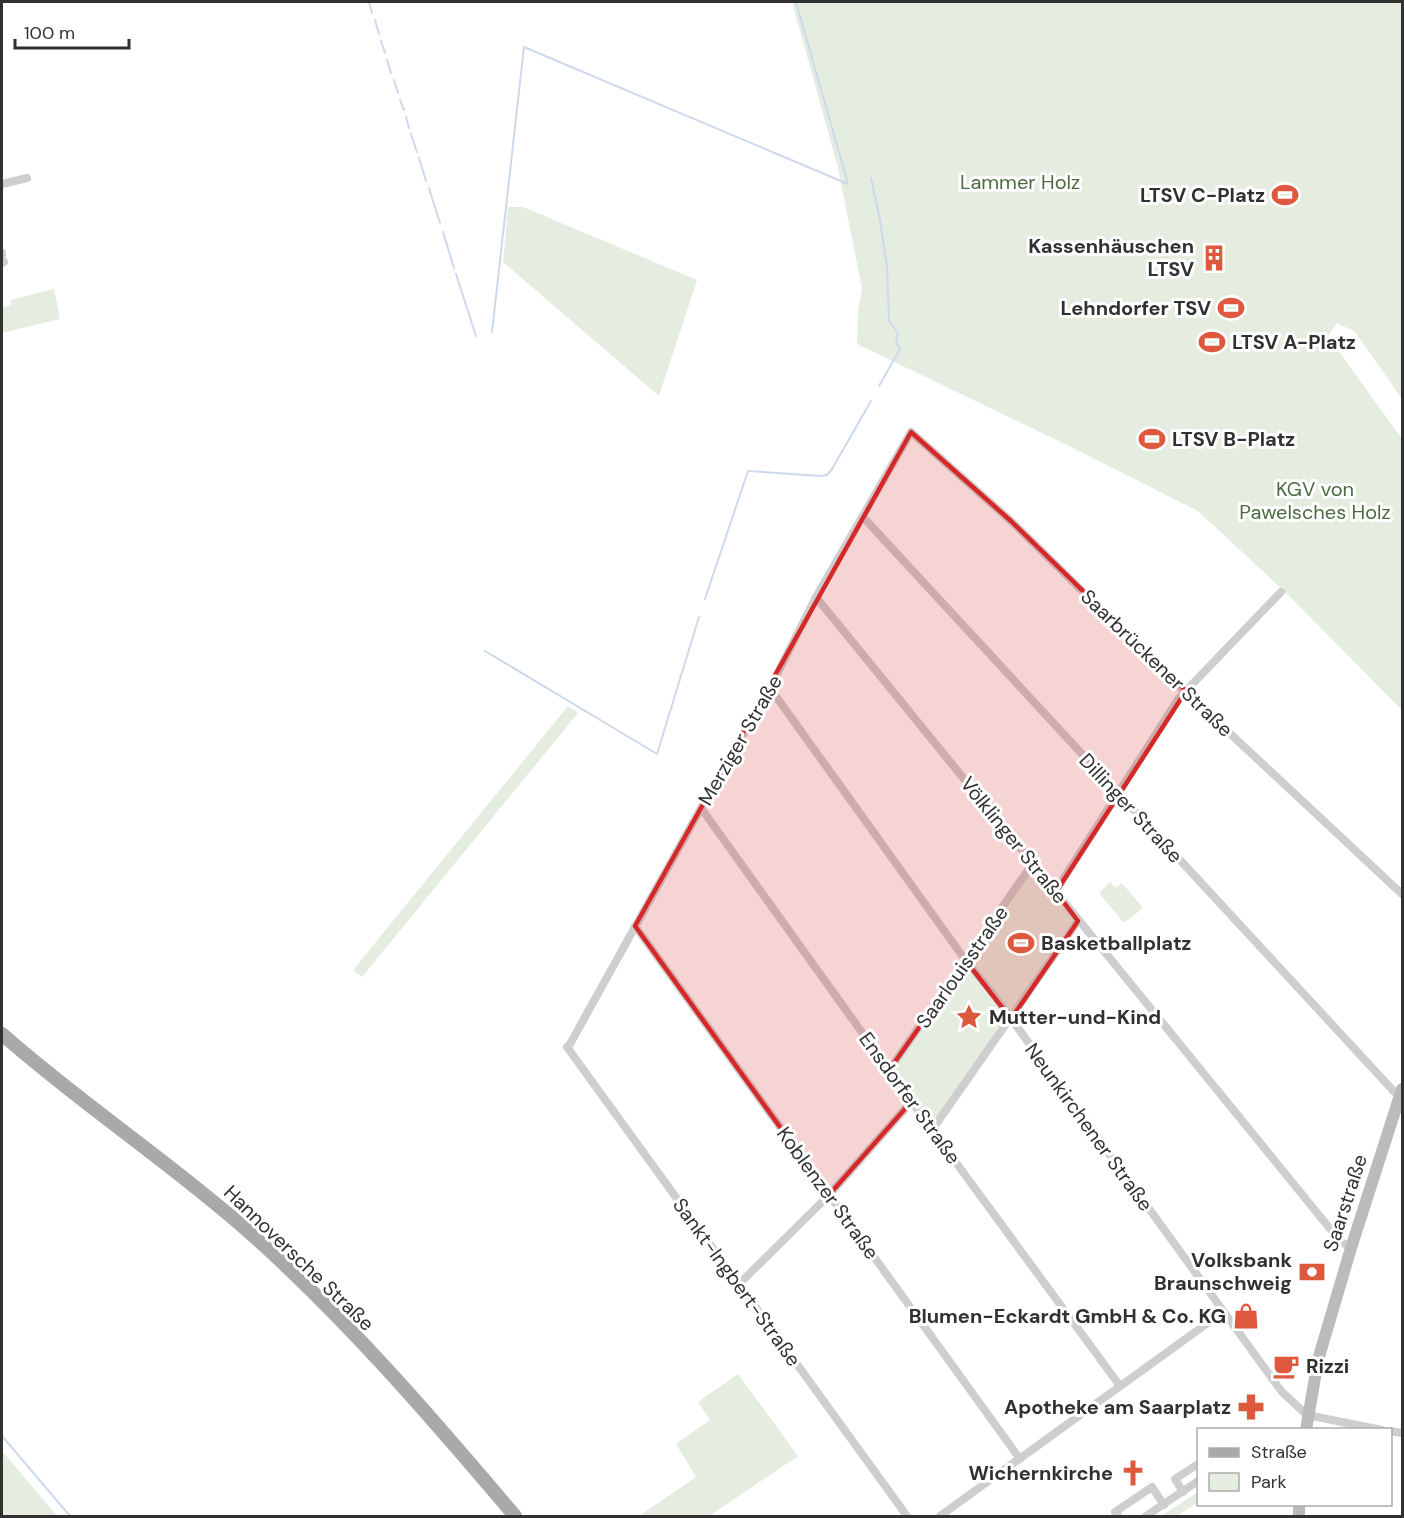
<svg xmlns="http://www.w3.org/2000/svg" width="1404" height="1518" viewBox="0 0 1404 1518" font-family="'DM Sans',sans-serif">
<style>
.green{fill:#e4ede0}
.lines{fill:none;stroke-linecap:round;stroke-linejoin:round}
.stream{stroke:#cdd9ec;stroke-width:2}
.street{stroke:#cecece;stroke-width:8}
.secondary{stroke:#bbb;stroke-width:12}
.primary{stroke:#a9a9a9;stroke-width:14}
.marked{fill:#d62828;fill-opacity:0.2;stroke:#d62828;stroke-width:4.5;stroke-linejoin:round}
.labels{text-anchor:middle;stroke-width:6;stroke-linejoin:round;paint-order:stroke}
.park-label{font-size:20px;fill:#4a6c40;stroke:#fff}
.poi-label{font-size:20px;font-weight:bold;fill:#313131;stroke:#fff;text-anchor:end}
.street-label{font-size:20px;fill:#313131;stroke:#fff}
</style>
<rect width="100%" height="100%" fill="#fff"/>
<g class="green">
<path d="M792,2H1402V399L1355,332L1337,323L1328,336L1402,439V710L1283,590L1198,511L1067,445L857,344L858,310L862,289L838,168Z"/>
<path d="M508,207H523L697,280L659,396L503,262Z"/>
<path d="M54,289L60,319L2,333V307L11,305L10,300Z"/>
<path d="M568,706L578,713L362,977L353,970Z"/>
<path d="M1033,863L1078,921L932,1130L890,1069Z"/>
<path d="M1110,882L1115,888L1122,883L1143,908L1124,923L1099,893Z"/>
<path d="M738,1374L798,1456L709,1516H639L696,1477L676,1444L710,1420L698,1402Z"/>
<path d="M2,1451L57,1516H2Z"/>
<path d="M1198,1492V1502L1177,1516H1161Z"/>
</g>
<g class="lines">
<g class="stream">
<path d="M369,2L372,13"/>
<path d="M796,2L848,184"/>
<path d="M375,20L379,34"/>
<path d="M381,41L385,53"/>
<path d="M387,60L391,73"/>
<path d="M394,80L398,93"/>
<path d="M400,100L404,110"/>
<path d="M406,117L409,128"/>
<path d="M411,134L417,152"/>
<path d="M419,158L426,181"/>
<path d="M871,178L880,220L887,267L889,321L898,333L896,342L900,349L879,386"/>
<path d="M429,188L440,223"/>
<path d="M443,232L454,268"/>
<path d="M456,274L476,336"/>
<path d="M492,332L524,47L848,184"/>
<path d="M705,599L748,471L821,476L827,475L832,469L871,401"/>
<path d="M485,651L657,754L699,617"/>
<path d="M2,1436L70,1516"/>
</g>
<g class="street">
<path d="M2,184L27,178"/>
<path d="M2,253V255"/>
<path d="M2,263L4,262"/>
<path d="M863,517L1400,1098"/>
<path d="M816,597L1340,1241L1351,1248"/>
<path d="M770,688L966,961L994,995L1282,1392L1307,1415L1382,1430"/>
<path d="M701,808L932,1130L1120,1386"/>
<path d="M1055,892L1179,698L1281,592"/>
<path d="M635,926L1020,1459"/>
<path d="M890,1069L1033,863"/>
<path d="M932,1130L1078,921"/>
<path d="M739,1284L829,1195L912,1101"/>
<path d="M1390,1431L1402,1433"/>
<path d="M1183,1492L1175,1479L1198,1464"/>
<path d="M907,1516L567,1047L570,1044L701,808L770,688L816,597L911,432L1011,521L1178,685L1402,894"/>
<path d="M940,1516L1223,1312"/>
<path d="M1118,1516L1115,1512L1152,1487L1164,1505"/>
<path d="M1146,1516L1198,1481"/>
</g>
<g class="secondary">
<path d="M1306,1430L1318,1360L1351,1248L1402,1089"/>
<path d="M1299,1516V1504"/>
</g>
<path class="primary" d="M2,1034C81,1104 170,1162 249,1232C346,1318 432,1418 515,1516"/>
</g>
<path class="marked" d="M911,432L1011,521L1186,691L1056,892L1078,921L1011,1019L966,961L890,1069L912,1101L829,1195L635,926Z"/>
<defs>
<g id="stadium-bare" transform="scale(2.07)"><path d="M0-5a6.5 5 0 1 0 0 10a6.5 5 0 1 0 0-10ZM-3.5-1.8h7v3.6h-7Z" fill="#de583d" stroke="#fff" stroke-width="2.5" paint-order="stroke"/></g>
<g id="building-bare" transform="scale(2.07)"><path d="M-4-6H4V6H1V3H-1V6H-4ZM-2.5-4.3h1.7v1.8h-1.7ZM.8-4.3h1.7v1.8H.8ZM-2.5-1h1.7V.8h-1.7ZM.8-1h1.7V.8H.8Z" fill="#de583d" stroke="#fff" stroke-width="2.5" paint-order="stroke"/></g>
<g id="sight-bare" transform="scale(2.07)"><path d="M0-6L1.8-2.2L6-1.7L2.9 1.2L3.7 5.4L0 3.3L-3.7 5.4L-2.9 1.2L-6-1.7L-1.8-2.2Z" fill="#de583d" stroke="#fff" stroke-width="2.5" paint-order="stroke"/></g>
<g id="bank-bare" transform="scale(2.07)"><path d="M-6-4H6V4H-6ZM0-2.3a2.3 2.3 0 1 0 0 4.6a2.3 2.3 0 1 0 0-4.6Z" fill="#de583d" stroke="#fff" stroke-width="2.5" paint-order="stroke"/></g>
<g id="shop-bare" transform="scale(2.07)"><path d="M-5-2.5h2.3a2.7 3.5 0 0 1 5.4 0H5L5.5 6h-11ZM-1.5-2.5h3a1.5 2.3 0 0 0-3 0Z" fill="#de583d" stroke="#fff" stroke-width="2.5" paint-order="stroke"/></g>
<g id="cafe-bare" transform="scale(2.07)"><path d="M-5.5-4.5H6V0H3Q3 3.5 0 3.5H-2.5Q-5.5 3.5-5.5 0ZM3-3.2v2h1.7v-2ZM-6 4.5H4V6H-6Z" fill="#de583d" stroke="#fff" stroke-width="2.5" paint-order="stroke"/></g>
<g id="pharmacy-bare" transform="scale(2.07)"><path d="M-2-6h4v4h4v4h-4v4h-4v-4h-4v-4h4Z" fill="#de583d" stroke="#fff" stroke-width="2.5" paint-order="stroke"/></g>
<g id="church-bare" transform="scale(2.07)"><path d="M-1.2-6h2.4v3.5h3.3v2.4h-3.3V6h-2.4V-.1h-3.3v-2.4h3.3Z" fill="#de583d" stroke="#fff" stroke-width="2.5" paint-order="stroke"/></g>
</defs>
<g fill-rule="evenodd">
<use href="#stadium-bare" x="1285" y="195"/>
<use href="#building-bare" x="1214" y="258"/>
<use href="#stadium-bare" x="1231" y="308"/>
<use href="#stadium-bare" x="1212" y="342"/>
<use href="#stadium-bare" x="1152" y="439"/>
<use href="#stadium-bare" x="1021" y="943"/>
<use href="#sight-bare" x="969" y="1017"/>
<use href="#bank-bare" x="1312" y="1272"/>
<use href="#shop-bare" x="1246" y="1316"/>
<use href="#cafe-bare" x="1286" y="1366"/>
<use href="#pharmacy-bare" x="1251" y="1407"/>
<use href="#church-bare" x="1133" y="1473"/>
</g>
<g class="labels">
<g class="park-label">
<text x="1020" y="189">Lammer Holz</text>
<text x="1315" y="496">KGV von<tspan x="1315" dy="23">Pawelsches Holz</tspan></text>
</g>
<g class="poi-label">
<text x="1265" y="202">LTSV C-Platz</text>
<text x="1194" y="253">Kassenhäuschen<tspan x="1194" dy="23">LTSV</tspan></text>
<text x="1211" y="315">Lehndorfer TSV</text>
<text x="1232" y="349" text-anchor="start">LTSV A-Platz</text>
<text x="1172" y="446" text-anchor="start">LTSV B-Platz</text>
<text x="1041" y="950" text-anchor="start">Basketballplatz</text>
<text x="989" y="1024" text-anchor="start">Mutter-und-Kind</text>
<text x="1292" y="1267">Volksbank<tspan x="1292" dy="23">Braunschweig</tspan></text>
<text x="1226" y="1323">Blumen-Eckardt GmbH &amp; Co. KG</text>
<text x="1306" y="1373" text-anchor="start">Rizzi</text>
<text x="1231" y="1414">Apotheke am Saarplatz</text>
<text x="1113" y="1480">Wichernkirche</text>
</g>
<g class="street-label">
<text transform="translate(1157 663) rotate(44)" y="7">Saarbrückener Straße</text>
<text transform="translate(740 740) rotate(-60)" y="7">Merziger Straße</text>
<text transform="translate(1131 808) rotate(47)" y="7">Dillinger Straße</text>
<text transform="translate(1014 840) rotate(51)" y="7">Völklinger Straße</text>
<text transform="translate(962 967) rotate(-55)" y="7">Saarlouisstraße</text>
<text transform="translate(910 1098) rotate(54)" y="7">Ensdorfer Straße</text>
<text transform="translate(1089 1127) rotate(54)" y="7">Neunkirchener Straße</text>
<text transform="translate(828 1193) rotate(54)" y="7">Koblenzer Straße</text>
<text transform="translate(1345 1203) rotate(-72)" y="7">Saarstraße</text>
<text transform="translate(299 1258) rotate(44)" y="7">Hannoversche Straße</text>
<text transform="translate(737 1282) rotate(54)" y="7">Sankt-Ingbert-Straße</text>
</g>
</g>
<rect width="1404" height="1518" fill="none" stroke="#313131" stroke-width="6"/>
<rect x="1197" y="1428" width="195" height="78" fill="#ffffff" stroke="#adadad" stroke-width="1.5"/>
<rect x="1209" y="1448" width="30" height="9" fill="#a9a9a9" stroke="#adadad" stroke-width="1.5"/>
<text x="1251" y="1458" font-size="18" fill="#313131">Straße</text>
<rect x="1209" y="1473" width="30" height="18" fill="#e4ede0" stroke="#adadad" stroke-width="1.5"/>
<text x="1251" y="1488" font-size="18" fill="#313131">Park</text>
<path d="M15 39v9h114v-9" fill="none" stroke="#313131" stroke-width="3"/>
<text x="24" y="39" font-size="18" fill="#313131" stroke="#ffffff" stroke-width="4.5" paint-order="stroke">100 m</text>
</svg>
